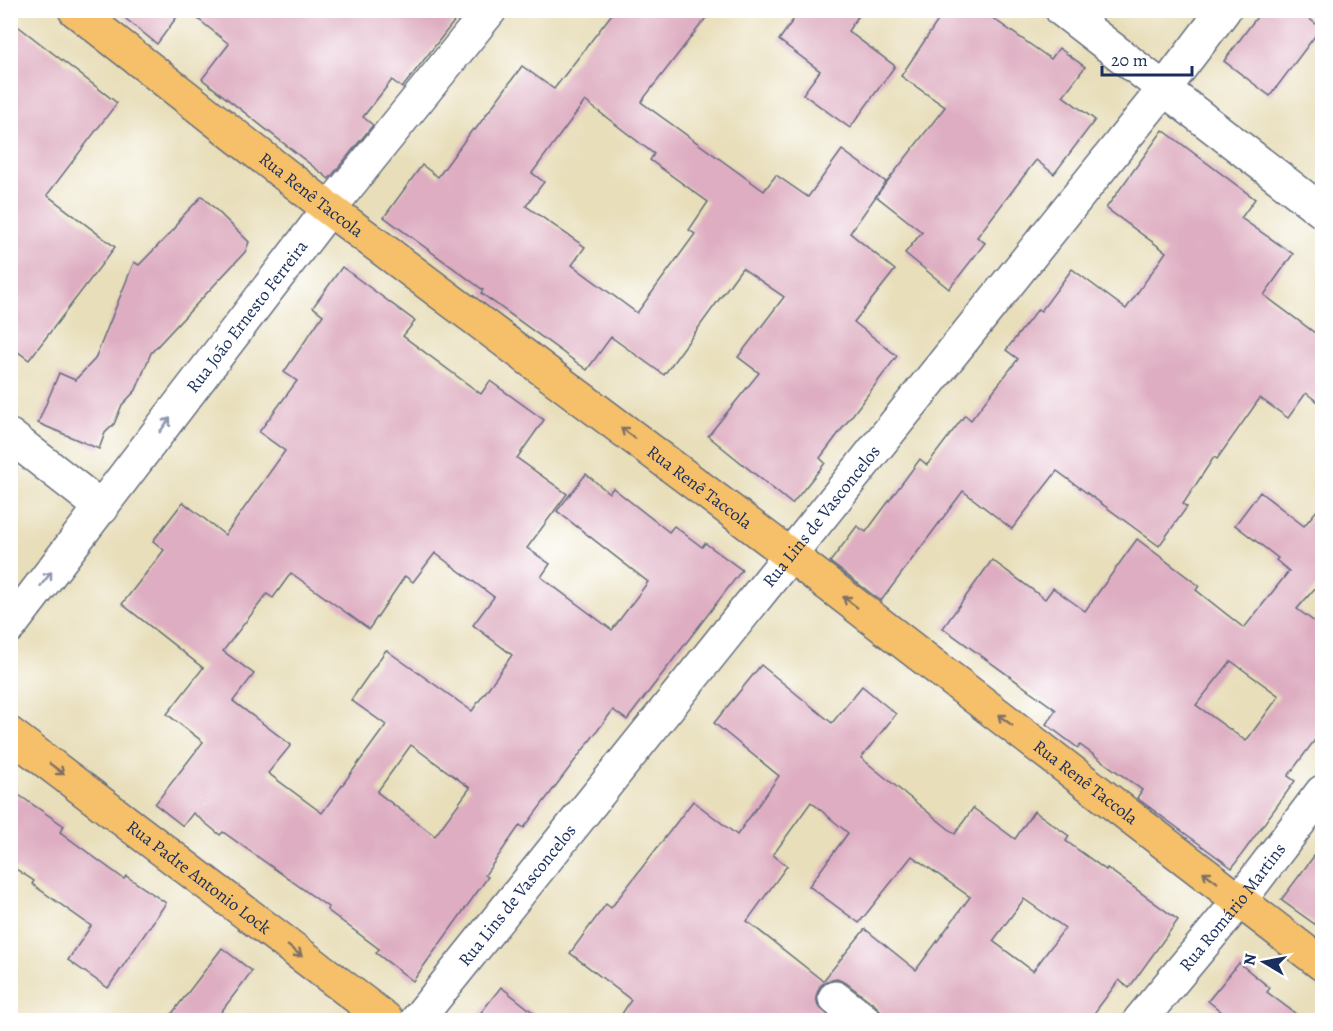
<svg xmlns="http://www.w3.org/2000/svg" width="1333" height="1031" viewBox="0 0 1333 1031" font-family="Alegreya,serif">
<style>
.building{fill:#deadc1;fill-rule:evenodd}
.lines{fill:none;stroke-linecap:round;stroke-linejoin:round}
.minor-casing{stroke:#636c7e;stroke-width:36}
.major-casing{stroke:#636c7e;stroke-width:36}
.minor{stroke:#fff;stroke-width:33}
.major{stroke:#f6c06b;stroke-width:33}
.oneway{stroke:#8d97ae}
.oneway2{stroke:#7e7064}
.labels{text-anchor:middle;stroke-width:6;stroke-linejoin:round;paint-order:stroke}
.street-label{font-size:18px;fill:#1b2f5e;stroke:#fff}
</style>
<rect width="100%" height="100%" fill="#fff"/>
<filter id="ink" filterUnits="userSpaceOnUse"><feTurbulence type="fractalNoise" baseFrequency=".0167" numOctaves="2"/><feDisplacementMap in="SourceGraphic" scale="12" xChannelSelector="R" yChannelSelector="G"/><feConvolveMatrix kernelMatrix="1 2 1 2 8 2 1 2 1" color-interpolation-filters="sRGB"/></filter>
<filter id="wash" filterUnits="userSpaceOnUse"><feTurbulence type="fractalNoise" baseFrequency=".008" numOctaves="4" result="noise"/><feDisplacementMap in="SourceGraphic" scale="24" xChannelSelector="R" yChannelSelector="G"/><feGaussianBlur stdDeviation="1.35" result="paint"/><feColorMatrix in="noise" values="0 0 0 0 0 0 0 0 0 0 0 0 0 0 0 0 0 1.4 0 .05"/><feComposite in="paint" operator="in"/></filter>
<g filter="url(#wash)">
<rect width="100%" height="100%" fill="#e8deba"/>
<g id="blocks">
<g class="building">
<path d="M115,10H182L157,44Z"/>
<path d="M187,10H463L402,88L392,80L363,117L373,125L329,179L202,79L229,44Z"/>
<path d="M615,10H712L641,102L764,191L776,175L808,197L842,150L886,182L850,233L895,270L854,322L897,356L820,458L825,463L792,504L708,436L759,373L738,357L784,297L742,268L664,375L611,337L587,370L481,293L483,290L384,217L422,165L438,177L473,129L475,130L522,66L554,89ZM585,101L654,154L650,160L708,202L689,230L695,234L637,313L572,265L585,247L526,206L544,182L532,173Z"/>
<path d="M800,10H862L848,31L895,66L850,128L803,94L820,71L779,40Z"/>
<path d="M945,10H981L1051,59L1059,48L1085,67L1063,96L1095,120L1054,174L1036,160L977,237L985,243L949,289L905,253L922,232L876,196L945,107L901,76Z"/>
<path d="M1262,10H1298L1321,28L1270,96L1224,61Z"/>
<path d="M10,20L117,103L47,195L115,247L29,360L10,346Z"/>
<path d="M1163,130L1255,199L1241,218L1293,254L1264,295L1323,339V406L1306,393L1288,418L1260,398L1217,459L1214,457L1183,504L1187,507L1159,546L1057,471L1012,529L963,491L881,601L830,562L857,526L866,532L920,459L927,465L965,415L971,420L1018,359L1006,350L1038,309L1041,311L1072,269L1126,309L1166,252L1106,208Z"/>
<path d="M202,196L249,242L245,252L151,353L136,390L122,405L114,424L105,433L99,449L38,423L59,373L75,380L95,359L134,262L139,265L176,227L179,220Z"/>
<path d="M342,267L415,321L403,336L481,394L490,381L544,420L517,458L567,494L527,548L550,564L541,577L612,630L648,582L557,511L586,474L609,493L613,488L669,532L674,526L702,547L705,543L742,570L627,720L613,710L524,828L520,825L485,875L488,877L413,981L376,953L379,949L327,910L328,907L223,832L220,835L193,813L183,826L155,804L203,742L167,714L203,668L122,604L164,550L153,541L183,502L225,535L285,451L259,432L297,381L284,372L323,315L313,307ZM435,553L494,597L473,625L512,655L472,711L386,650L351,700L386,725L322,813L268,773L291,745L233,701L254,674L223,651L267,594L273,598L291,573L369,629L405,576L413,582ZM411,745L470,788L435,836L377,792Z"/>
<path d="M1260,492L1304,526L1323,503V579L1297,609L1323,628V729L1288,776L1295,781L1232,868L1137,798L1142,790L1080,745L1078,748L1046,724L1056,710L943,628L992,560L1045,599L1053,588L1085,611L1137,539L1199,586L1196,590L1244,628L1289,571L1276,560L1278,558L1235,525ZM1231,661L1279,696L1246,741L1196,705Z"/>
<path d="M761,665L832,723L862,686L896,714L861,758L955,834L973,808L1015,839L1034,811L1069,836L1066,841L1106,870L1107,868L1178,920L1129,988L1119,980L1089,1020H882L881,1012L875,1005L846,983L837,979L827,981L820,986L816,996L818,1006L834,1020H618L631,1000L570,953L606,904L611,908L693,801L737,835L779,776L714,723ZM811,802L848,833L809,886L859,923L912,856L970,897L916,970L865,929L823,981L747,921L787,866L773,855ZM1024,899L1065,928L1033,971L993,941Z"/>
<path d="M10,789L64,826L60,832L124,879L126,876L166,903L108,988L68,960L91,926L32,884L34,881L10,865Z"/>
<path d="M1323,844V930L1281,900Z"/>
<path d="M222,948L252,971L215,1020H167Z"/>
<path d="M1239,963L1270,988L1267,992L1304,1020H1232L1208,1001Z"/>
<path d="M501,987L543,1020H475Z"/>
</g>
</g>
</g>
<g filter="url(#ink)">
<use href="#blocks" fill-opacity="0" stroke="#636c7e" stroke-width="1.5"/>
<g class="lines">
<g class="minor-casing">
<g id="minor">
<path d="M1062,10L1322,211"/>
<path d="M10,436L102,508"/>
<path id="s1" d="M10,626L329,209L490,10"/>
<path d="M835,998L864,1020"/>
<path id="s2" d="M417,1020L1164,89L1224,10"/>
<path id="s3" d="M1140,1020L1240,900L1322,792"/>
</g>
</g>
<g class="major-casing">
<g id="major">
<path id="s4" d="M75,10L329,209L790,555L1322,964"/>
<path id="s5" d="M10,734L387,1020"/>
</g>
</g>
<use href="#minor" class="minor"/>
<use href="#major" class="major"/>
</g>
<defs><path id="oneway-shaft" d="M-6 0H5M1.5-3L5.5 0L1.5 3" fill="none" stroke-width="1.6" stroke-linecap="round" stroke-linejoin="round" transform="scale(1.5)"/></defs>
<g class="oneway">
<use href="#oneway-shaft" transform="translate(165 425) rotate(-53)"/>
<use href="#oneway-shaft" transform="translate(46 579) rotate(-52)"/>
</g>
<g class="oneway2">
<use href="#oneway-shaft" transform="translate(628 433) rotate(-143)"/>
<use href="#oneway-shaft" transform="translate(850 602) rotate(-143)"/>
<use href="#oneway-shaft" transform="translate(1005 720) rotate(-143)"/>
<use href="#oneway-shaft" transform="translate(57 769) rotate(37)"/>
<use href="#oneway-shaft" transform="translate(1210 877) rotate(-143)"/>
<use href="#oneway-shaft" transform="translate(295 951) rotate(37)"/>
</g>
</g>
<g class="labels">
<g class="street-label">
<text dy="6" stroke="none"><textPath href="#s4" startOffset="300">Rua Renê Taccola</textPath></text>
<text dy="6" stroke="none"><textPath href="#s1" startOffset="390">Rua João Ernesto Ferreira</textPath></text>
<text dy="6" stroke="none"><textPath href="#s4" startOffset="786">Rua Renê Taccola</textPath></text>
<text dy="6" stroke="none"><textPath href="#s2" startOffset="646">Rua Lins de Vasconcelos</textPath></text>
<text dy="6" stroke="none"><textPath href="#s4" startOffset="1272">Rua Renê Taccola</textPath></text>
<text dy="6" stroke="none"><textPath href="#s5" startOffset="237">Rua Padre Antonio Lock</textPath></text>
<text dy="6" stroke="none"><textPath href="#s2" startOffset="160">Rua Lins de Vasconcelos</textPath></text>
<text dy="6" stroke="none"><textPath href="#s3" startOffset="146">Rua Romário Martins</textPath></text>
</g>
</g>
<rect width="1333" height="1031" fill="none" stroke="#fff" stroke-width="36"/>
<g transform="translate(1264 962) rotate(280)" stroke="#ffffff" stroke-width="4.5" paint-order="stroke">
<path d="M0-4.5L10 22L0 15L-10 22Z" fill="#1b2f5e"/>
<text y="-9" font-size="16" font-weight="bold" text-anchor="middle" fill="#1b2f5e">N</text>
</g>
<path d="M1102 66v9h90v-9" fill="none" stroke="#1b2f5e" stroke-width="3"/>
<text x="1111" y="66" font-size="18" fill="#1b2f5e" stroke="#ffffff" stroke-width="4.5" paint-order="stroke">20 m</text>
</svg>
